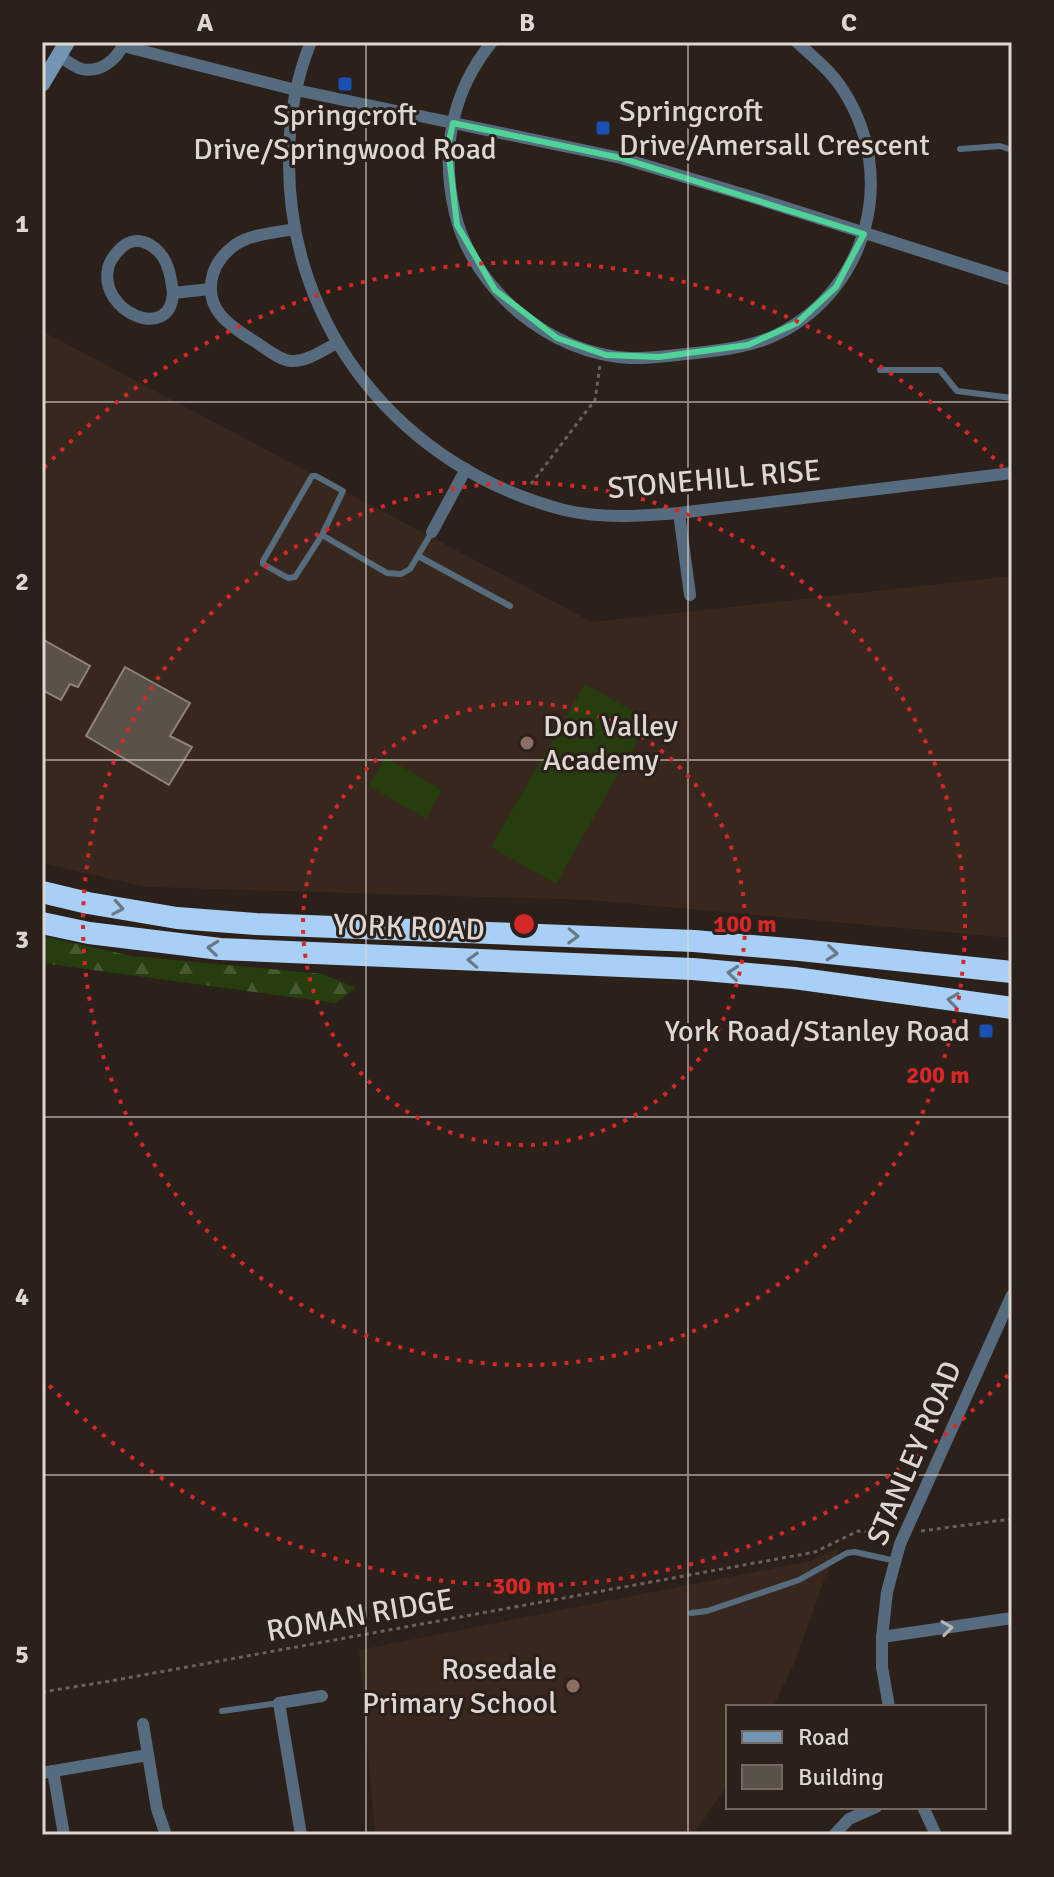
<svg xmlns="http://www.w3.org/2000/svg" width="1054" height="1877" viewBox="0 0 1054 1877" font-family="Signika,sans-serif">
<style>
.built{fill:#37271d}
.forest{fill:url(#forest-firs)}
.pitch{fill:#263d0e}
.building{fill:#5a5248;stroke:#8d8479;stroke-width:2}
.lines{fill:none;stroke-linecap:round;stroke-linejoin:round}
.path{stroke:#6b615b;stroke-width:3;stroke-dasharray:4 4;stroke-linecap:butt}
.lane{stroke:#576b7e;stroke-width:6}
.street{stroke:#576b7e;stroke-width:12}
.secondary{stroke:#7494b3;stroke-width:16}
.highway{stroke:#a8d0f6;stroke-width:22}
.oneway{stroke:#6a7888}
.oneway2{stroke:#b5b6b8}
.marked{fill:none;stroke:#4fd398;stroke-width:6;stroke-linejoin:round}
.grid{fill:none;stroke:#ddd6d1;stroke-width:2;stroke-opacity:0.55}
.ring{fill:none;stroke:#d62828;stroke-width:4;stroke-dasharray:4 8}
.transit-dot{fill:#1a4fb4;stroke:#2b201a;stroke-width:3}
.education-dot{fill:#8d6e63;stroke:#2b201a;stroke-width:3}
.labels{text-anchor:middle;stroke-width:6;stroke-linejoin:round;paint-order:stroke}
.poi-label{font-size:30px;fill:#ddd6d1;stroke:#2b201a;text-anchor:start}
.street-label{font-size:30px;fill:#ddd6d1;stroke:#2b201a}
.centre{fill:#d62828;stroke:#2b201a;stroke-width:4}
.ring-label{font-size:24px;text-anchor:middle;font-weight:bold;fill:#d62828;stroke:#2b201a;stroke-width:6;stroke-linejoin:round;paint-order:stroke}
.neatline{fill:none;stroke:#ddd6d1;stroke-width:3}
.grid-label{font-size:26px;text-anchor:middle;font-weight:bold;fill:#ddd6d1}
</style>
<defs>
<pattern id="forest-firs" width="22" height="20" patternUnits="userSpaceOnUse" patternTransform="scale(2)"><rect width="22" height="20" fill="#263d0e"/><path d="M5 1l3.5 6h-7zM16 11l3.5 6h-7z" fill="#455830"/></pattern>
</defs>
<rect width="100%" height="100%" fill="#2b201a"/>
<g class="built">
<path d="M42,331L592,622L1012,576V938L589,900L146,887L42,863Z"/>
<path d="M839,1548L826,1575L794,1664L773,1707H728V1784L693,1835H375L359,1650L810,1561Z"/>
</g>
<path class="forest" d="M42,936L132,956L323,974L356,988L335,1003L42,963Z"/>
<g class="pitch">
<path d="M585,684L649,720L556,884L491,847Z"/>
<path d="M386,757L442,790L426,819L369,786Z"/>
</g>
<g class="building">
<path d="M42,639L90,666L78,687L70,684L61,700L42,690Z"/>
<path d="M125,667L190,703L170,736L192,747L169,785L86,736Z"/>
</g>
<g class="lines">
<g class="path">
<path d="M531,484L595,400L600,365"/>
<path d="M921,1531L1012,1519"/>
<path d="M42,1692L105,1682L815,1552L858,1531L889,1534"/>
</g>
<g class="lane">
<path d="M960,149L1000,146L1012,150"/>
<path d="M880,370H940L957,391L1012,398"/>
<path d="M322,535L343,491L316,476H312L263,561V564L288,578L295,577L322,535L387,573L401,574L410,569L432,532"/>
<path d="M418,556L510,606"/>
<path d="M691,1613L707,1611L799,1580L847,1553L855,1552L896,1561"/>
<path d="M222,1711L279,1703"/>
</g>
<g class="street">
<path d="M311,42C295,80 289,120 289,161C288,329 402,468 564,510C602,519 641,516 679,513L1012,473"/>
<path d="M492,42C452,91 440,151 455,213C473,290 550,354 630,358C652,359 674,355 696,353C724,350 754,346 778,334C869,288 898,175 843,90C831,71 813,57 797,42"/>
<path d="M123,46L296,90L621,158L749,196L1012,280"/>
<path d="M59,56C66,60 74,67 82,69C101,73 118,59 124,42"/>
<path d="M294,229C275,233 251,234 235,245C225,252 216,263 213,274C203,308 228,325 254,341C264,347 279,360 291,361C307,362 323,350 337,343"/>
<path d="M173,293C172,285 171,276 168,268C162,248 138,231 121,248C115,254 109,261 108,269C99,312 171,343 173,293L210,289"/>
<path d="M679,513L690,595"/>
<path d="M432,532L466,469"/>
<path d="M882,1637L1012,1618"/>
<path d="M889,1707L882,1667V1637L887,1592L900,1544L1012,1295"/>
<path d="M143,1724L157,1809L166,1835"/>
<path d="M53,1771L64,1835"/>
<path d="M42,1773L148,1755"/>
<path d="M923,1807L936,1835"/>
<path d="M301,1835L279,1703L322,1696"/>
<path d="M834,1835L849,1819L876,1807"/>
</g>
<path class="secondary" d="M42,84L67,42"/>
<g class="highway">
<path d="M42,892L88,903L177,918L256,924L694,941L800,950L1012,972"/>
<path d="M42,923L89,933L220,949L693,969L794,978L1012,1008"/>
</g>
</g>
<defs><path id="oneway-chevron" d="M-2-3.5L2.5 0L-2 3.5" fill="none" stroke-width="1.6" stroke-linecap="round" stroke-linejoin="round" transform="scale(2)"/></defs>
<g class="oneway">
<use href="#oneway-chevron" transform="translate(118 908) rotate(10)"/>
<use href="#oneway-chevron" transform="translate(573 936) rotate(2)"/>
<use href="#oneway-chevron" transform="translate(213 948) rotate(-174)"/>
<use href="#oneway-chevron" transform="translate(832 953) rotate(6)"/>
<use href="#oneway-chevron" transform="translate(473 960) rotate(-178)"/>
<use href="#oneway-chevron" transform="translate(733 973) rotate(-175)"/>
<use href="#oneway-chevron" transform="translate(953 1000) rotate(-172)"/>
</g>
<use class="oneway2" href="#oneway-chevron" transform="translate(947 1628) rotate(-8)"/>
<path class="marked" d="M453,123L621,158L864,234L836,287L797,323L748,345L659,357L606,355L557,338L495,290L457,225L448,146Z"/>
<path class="grid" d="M366,42V1835M688,42V1835M42,402H1012M42,760H1012M42,1117H1012M42,1475H1012"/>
<g class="ring">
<circle cx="524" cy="924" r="221"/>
<circle cx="524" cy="924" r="441"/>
<path d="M1008 1375A662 662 0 0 1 44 1380M44 468A662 662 0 0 1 1008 473"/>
</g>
<g class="transit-dot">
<rect x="337" y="76" width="16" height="16" rx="4"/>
<rect x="595" y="120" width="16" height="16" rx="4"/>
<rect x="978" y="1023" width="16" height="16" rx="4"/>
</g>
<g class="education-dot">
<circle cx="527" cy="743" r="8"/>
<circle cx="573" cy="1686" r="8"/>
</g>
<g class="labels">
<g class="poi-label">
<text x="619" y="121">Springcroft<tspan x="619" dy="34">Drive/Amersall Crescent</tspan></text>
<text x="345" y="125" text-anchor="middle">Springcroft<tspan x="345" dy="34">Drive/Springwood Road</tspan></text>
<text x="543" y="736">Don Valley<tspan x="543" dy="34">Academy</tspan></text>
<text x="970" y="1041" text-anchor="end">York Road/Stanley Road</text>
<text x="557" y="1679" text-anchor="end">Rosedale<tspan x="557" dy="34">Primary School</tspan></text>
</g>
<g class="street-label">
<text transform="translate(714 479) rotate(-5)" y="10">STONEHILL RISE</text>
<text transform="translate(409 927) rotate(2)" y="10">YORK ROAD</text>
<text transform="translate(914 1453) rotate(-67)" y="10">STANLEY ROAD</text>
<text transform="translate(360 1615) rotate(-10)" y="10">ROMAN RIDGE</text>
</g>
</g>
<circle cx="524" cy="924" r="12" class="centre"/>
<g class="ring-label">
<text x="745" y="932">100 m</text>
<text x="938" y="1083">200 m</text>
<text x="524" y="1594">300 m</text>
</g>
<rect width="1054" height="1877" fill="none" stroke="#2b201a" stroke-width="88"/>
<rect x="726" y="1705" width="260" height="104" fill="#2b201a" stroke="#726963" stroke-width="2"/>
<rect x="742" y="1731" width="40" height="12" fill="#7494b3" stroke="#726963" stroke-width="2"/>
<text x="798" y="1745" font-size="24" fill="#ddd6d1">Road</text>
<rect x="742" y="1765" width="40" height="24" fill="#5a5248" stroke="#726963" stroke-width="2"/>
<text x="798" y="1785" font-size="24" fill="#ddd6d1">Building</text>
<rect x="44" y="44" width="966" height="1789" class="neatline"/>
<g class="grid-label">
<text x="205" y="31">A</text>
<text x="527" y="31">B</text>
<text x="849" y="31">C</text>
<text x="22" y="232">1</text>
<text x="22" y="590">2</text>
<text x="22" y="948">3</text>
<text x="22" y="1305">4</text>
<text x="22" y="1663">5</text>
</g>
</svg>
